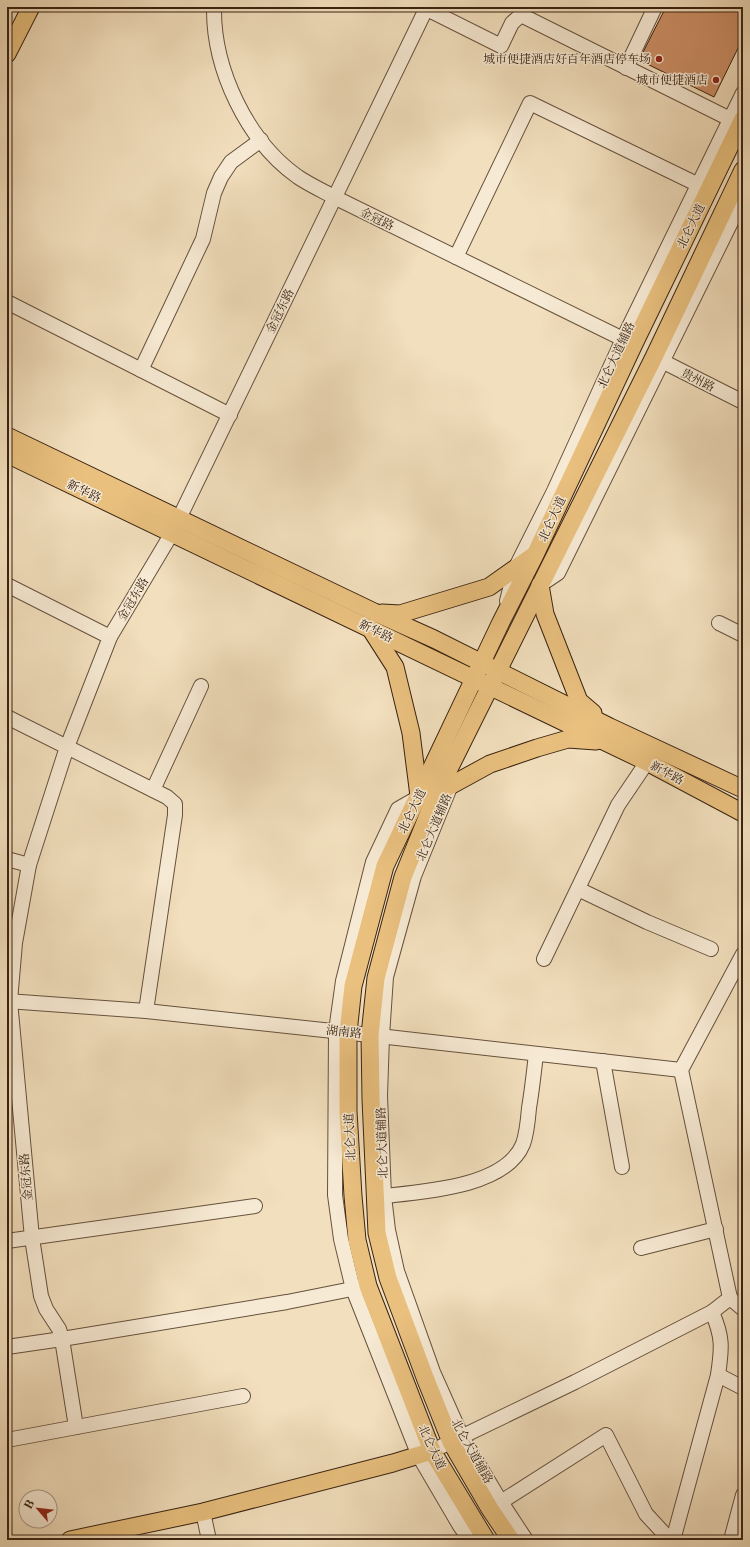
<svg xmlns="http://www.w3.org/2000/svg" width="750" height="1547" viewBox="0 0 750 1547" font-family="'Libre Bodoni','Noto Serif SC',serif">
<style>
.building{fill:#cc8e65;stroke:#382212}
.lines{fill:none;stroke-linecap:round;stroke-linejoin:round}
.minor-casing{stroke:#66513d;stroke-width:16}
.major-casing{stroke:#382212;stroke-width:19}
.minor{stroke:#f7ead4;stroke-width:14}
.major{stroke:#e9c07e;stroke-width:17}
.poi-dot{fill:#8f2418;stroke:#f7ead4;stroke-width:1.5}
.labels{text-anchor:middle;stroke-width:3;stroke-linejoin:round;paint-order:stroke}
.poi-label{font-size:12px;fill:#382212;stroke:#f7ead4;text-anchor:end}
.street-label{font-size:12px;fill:#382212;stroke:#f7ead4}
</style>
<rect width="100%" height="100%" fill="#f2dfbd"/>
<filter id="stains"><feTurbulence type="fractalNoise" baseFrequency=".005" numOctaves="4"/><feColorMatrix values="0 0 0 0 .2 0 0 0 0 .09 0 0 0 0 .02 0 0 0 .5 -.17"/></filter>
<radialGradient id="worn" r=".72"><stop offset=".6" stop-color="#630" stop-opacity="0"/><stop offset="1" stop-color="#630" stop-opacity=".3"/></radialGradient>
<path class="building" d="M666,7H743V38L714,97L639,60Z"/>
<g class="lines">
<g class="minor-casing">
<g id="minor">
<path d="M214,7C213,69 247,141 298,177C310,185 323,191 336,198L631,343"/>
<path d="M423,7L501,46L512,23L521,15"/>
<path d="M525,7L521,15L738,123"/>
<path d="M626,68L655,7"/>
<path d="M456,257L530,103L707,189"/>
<path d="M7,302L230,415"/>
<path d="M654,357L743,402"/>
<path d="M141,370L203,239L214,193L221,177L231,162L261,140"/>
<path d="M7,585L110,637"/>
<path d="M540,585L558,573L743,198"/>
<path d="M507,601L515,569L554,491L623,339L743,93"/>
<path d="M719,623L743,635"/>
<path d="M7,717L167,797L175,804V815L146,1011"/>
<path d="M453,780L414,876L386,977L382,1036L380,1096L384,1196L388,1230L397,1271L433,1372L462,1437L501,1502L526,1540"/>
<path d="M153,790L201,686"/>
<path d="M419,797L398,809L373,862L343,981L336,1031L335,1195L341,1239L353,1289L419,1456L460,1526L470,1540"/>
<path d="M7,859L29,865"/>
<path d="M578,889L647,922L711,949"/>
<path d="M544,959L618,805L647,762"/>
<path d="M7,1001L146,1011L370,1035L681,1070"/>
<path d="M603,1061L622,1167"/>
<path d="M375,1197C417,1192 505,1189 523,1144C527,1133 528,1120 529,1108C532,1090 534,1072 536,1054"/>
<path d="M7,1241L255,1206"/>
<path d="M641,1248L716,1229"/>
<path d="M730,1298L681,1070L743,954"/>
<path d="M7,1347L62,1339L287,1302L362,1287"/>
<path d="M718,1375L743,1388"/>
<path d="M76,1427L62,1339L59,1329L46,1309L41,1296L32,1238L10,1001L15,943L29,865L67,747L110,637L172,533L427,7"/>
<path d="M7,1440L243,1396"/>
<path d="M432,1451L575,1382L712,1312L730,1298L743,1309"/>
<path d="M493,1507L606,1435L646,1514L670,1540"/>
<path d="M203,1512L209,1540"/>
<path d="M673,1540L718,1375C722,1348 723,1337 712,1312"/>
<path d="M731,1540L743,1495"/>
</g>
</g>
<g class="major-casing">
<g id="major">
<path d="M7,54L31,7"/>
<path d="M7,436L374,612L434,639L610,727L743,789"/>
<path d="M7,454L647,762L743,813"/>
<path d="M540,585L545,614L579,701L593,713"/>
<path d="M382,613L400,614L489,587L533,556"/>
<path d="M370,628L395,667L411,733L419,796"/>
<path d="M437,793L490,764L537,748L568,739L596,741"/>
<path d="M70,1540L203,1512L393,1463L432,1451"/>
<path d="M486,1540L432,1451L368,1286L357,1240L353,1196L348,1111V1033L353,986L385,866L501,622L535,555L634,344L743,119"/>
<path d="M511,1540L490,1509L451,1442L426,1380L388,1278L377,1233L371,1099L370,1035L376,978L403,877L437,793L654,357L743,170"/>
</g>
</g>
<use href="#minor" class="minor"/>
<use href="#major" class="major"/>
</g>
<g class="poi-dot">
<circle cx="659" cy="59" r="4"/>
<circle cx="716" cy="80" r="4"/>
</g>
<g class="labels">
<g class="poi-label">
<text x="651" y="63">城市便捷酒店好百年酒店停车场</text>
<text x="708" y="84">城市便捷酒店</text>
</g>
<g class="street-label">
<text transform="translate(377 219) rotate(26)" y="4">金冠路</text>
<text transform="translate(691 226) rotate(-64)" y="4">北仑大道</text>
<text transform="translate(280 311) rotate(-64)" y="4">金冠东路</text>
<text transform="translate(616 355) rotate(-65)" y="4">北仑大道辅路</text>
<text transform="translate(698 380) rotate(27)" y="4">贵州路</text>
<text transform="translate(84 491) rotate(26)" y="4">新华路</text>
<text transform="translate(552 519) rotate(-65)" y="4">北仑大道</text>
<text transform="translate(133 599) rotate(-59)" y="4">金冠东路</text>
<text transform="translate(376 631) rotate(26)" y="4">新华路</text>
<text transform="translate(667 773) rotate(28)" y="4">新华路</text>
<text transform="translate(412 811) rotate(-64)" y="4">北仑大道</text>
<text transform="translate(434 827) rotate(-67)" y="4">北仑大道辅路</text>
<text transform="translate(344 1032) rotate(6)" y="4">湖南路</text>
<text transform="translate(350 1137) rotate(-93)" y="4">北仑大道</text>
<text transform="translate(382 1143) rotate(-92)" y="4">北仑大道辅路</text>
<text transform="translate(26 1177) rotate(-95)" y="4">金冠东路</text>
<text transform="translate(432 1447) rotate(65)" y="4">北仑大道</text>
<text transform="translate(472 1451) rotate(61)" y="4">北仑大道辅路</text>
</g>
</g>
<rect width="750" height="1547" fill="none" stroke="#f2dfbd" stroke-width="24"/>
<rect x="8" y="8" width="734" height="1531" fill="none" stroke="#382212" stroke-width="2"/>
<rect x="12" y="12" width="726" height="1523" fill="none" stroke="#382212"/>
<g transform="translate(38 1509) rotate(298)"><circle r="19" fill="#f7ead4" stroke="#ab9a86"/>
<path d="M0-3L7 15L0 10L-7 15Z" fill="#8f2418"/>
<text y="-6" font-size="11" font-weight="bold" text-anchor="middle" fill="#382212">B</text>
</g>
<rect width="100%" height="100%" filter="url(#stains)"/>
<rect width="100%" height="100%" fill="url(#worn)"/>
</svg>
